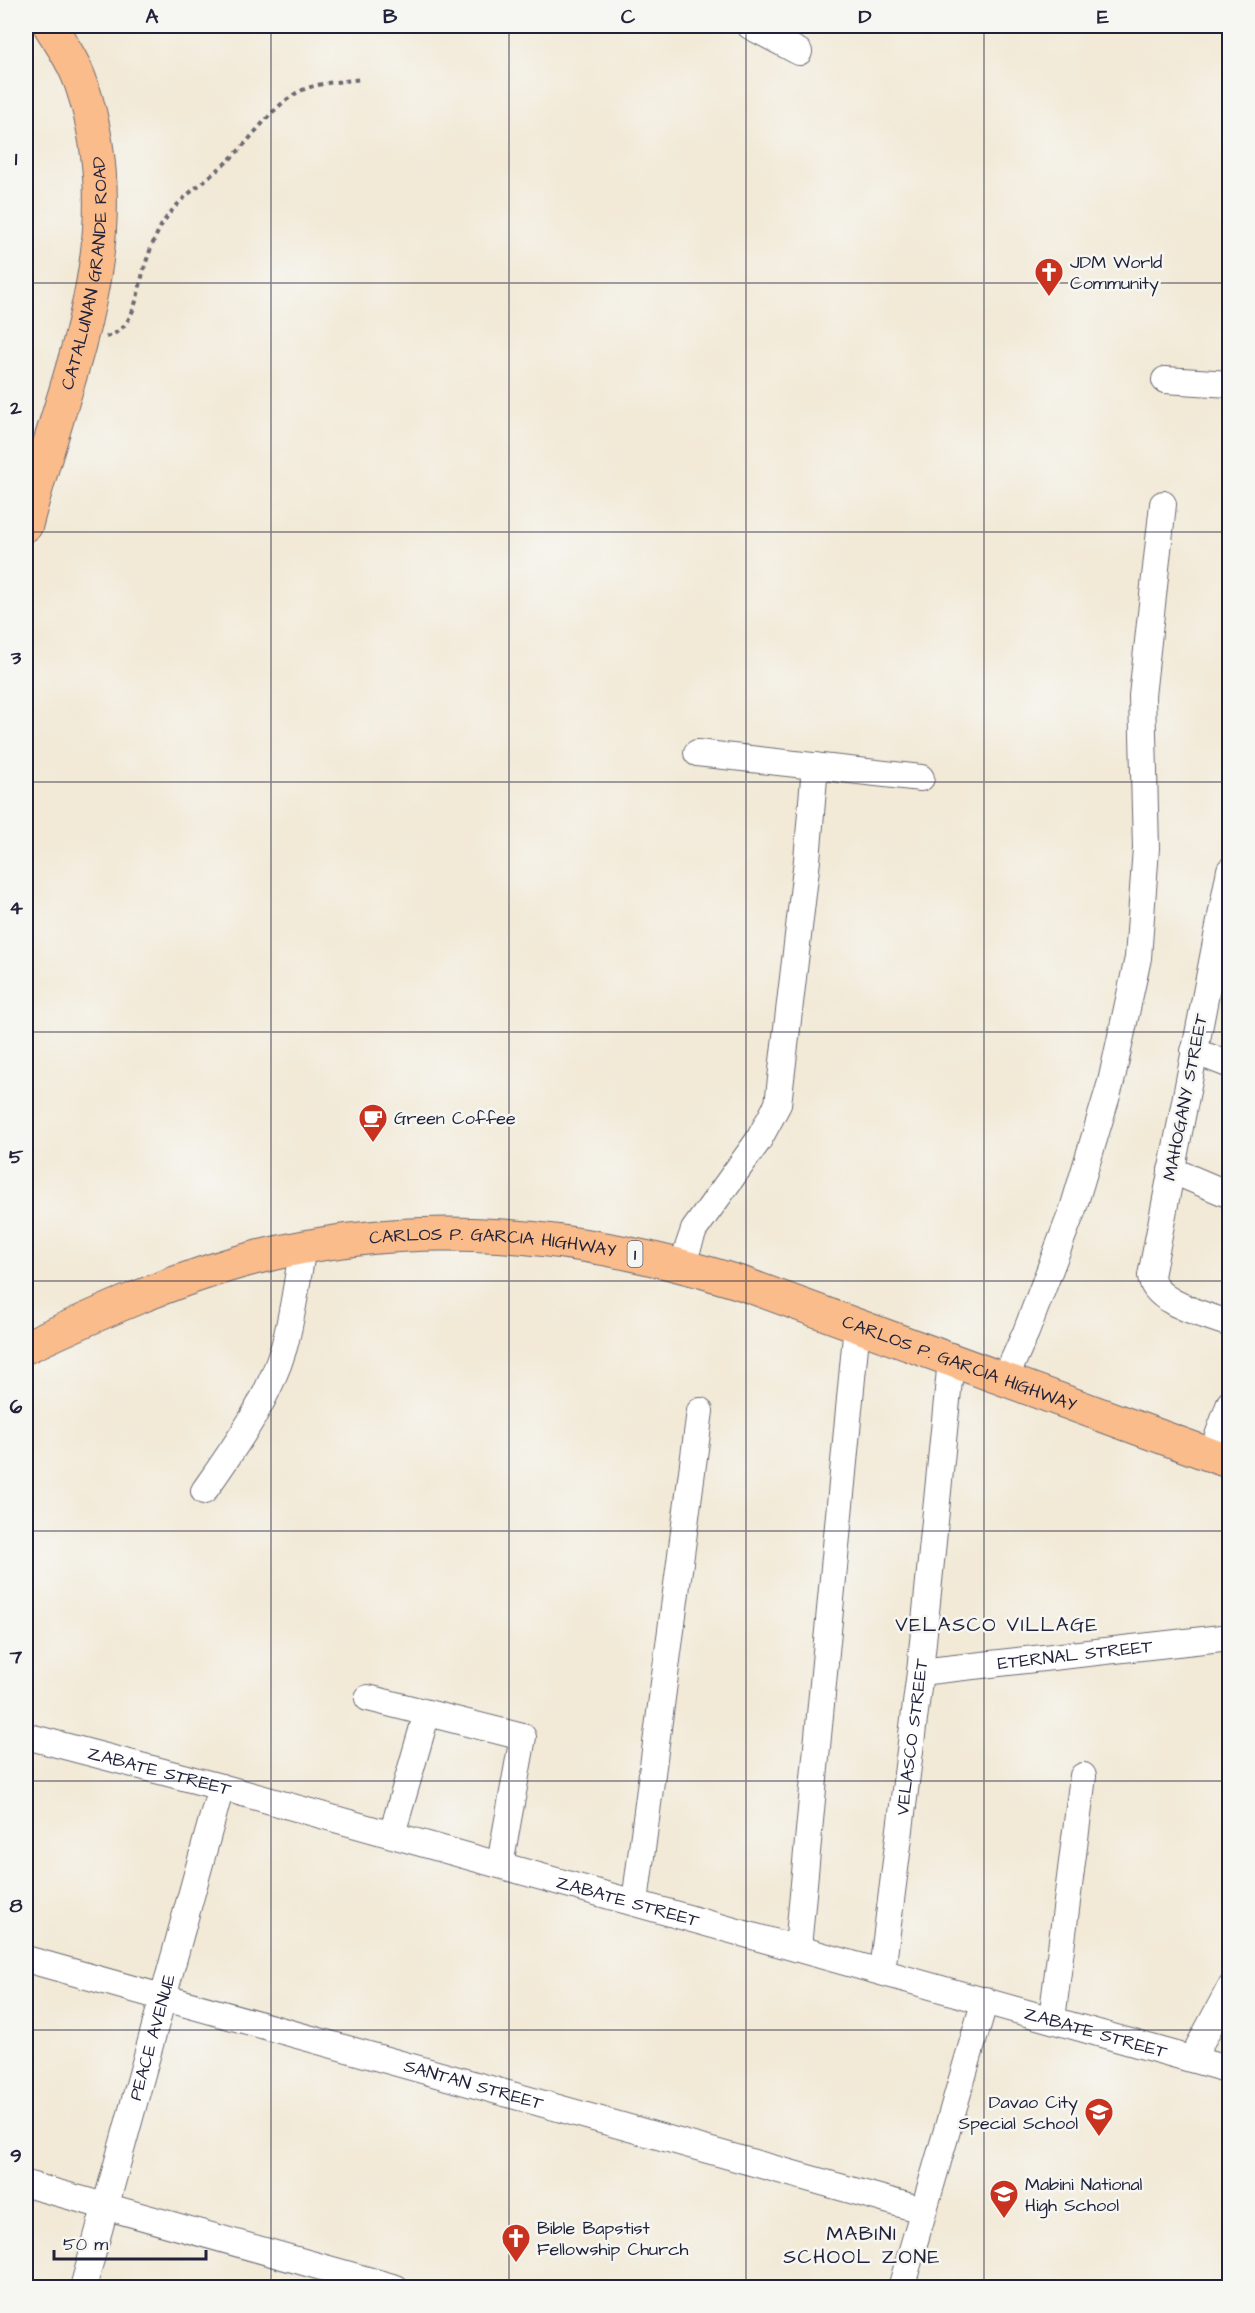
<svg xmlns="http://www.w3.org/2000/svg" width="1255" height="2313" viewBox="0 0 1255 2313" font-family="'Architects Daughter',sans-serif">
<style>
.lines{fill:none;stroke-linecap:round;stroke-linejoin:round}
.minor-casing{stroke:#6b6871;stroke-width:28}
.major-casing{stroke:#6b6871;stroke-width:35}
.highway-casing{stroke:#6b6871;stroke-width:35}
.path{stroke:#6b6871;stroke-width:4;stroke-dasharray:4.5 4.5;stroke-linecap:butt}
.minor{stroke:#fff;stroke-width:26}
.major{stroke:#fabc8b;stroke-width:33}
.highway{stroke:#fabc8b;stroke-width:33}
.grid{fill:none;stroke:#22223b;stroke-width:1.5;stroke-opacity:0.55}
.labels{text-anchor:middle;stroke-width:5;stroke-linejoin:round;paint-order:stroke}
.shield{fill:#f6f6f2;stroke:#626272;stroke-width:1.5}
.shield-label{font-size:16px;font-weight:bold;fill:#22223b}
.poi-label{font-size:18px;fill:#22223b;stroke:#f6f6f2;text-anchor:start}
.street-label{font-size:18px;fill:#22223b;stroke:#f6f6f2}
.neighbourhood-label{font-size:20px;letter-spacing:1.5px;fill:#22223b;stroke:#f6f6f2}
.neatline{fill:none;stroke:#22223b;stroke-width:2}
.grid-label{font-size:20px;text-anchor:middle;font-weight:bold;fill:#22223b}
</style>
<rect width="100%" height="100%" fill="#f6f6f2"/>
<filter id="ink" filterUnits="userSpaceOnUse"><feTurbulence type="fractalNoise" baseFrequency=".0167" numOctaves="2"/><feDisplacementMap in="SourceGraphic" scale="12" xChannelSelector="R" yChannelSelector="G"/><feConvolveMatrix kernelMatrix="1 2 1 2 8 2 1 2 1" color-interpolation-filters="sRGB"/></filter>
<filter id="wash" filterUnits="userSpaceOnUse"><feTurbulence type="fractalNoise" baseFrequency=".008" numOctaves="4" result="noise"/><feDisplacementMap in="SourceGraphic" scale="24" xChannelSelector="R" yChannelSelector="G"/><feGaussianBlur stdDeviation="1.35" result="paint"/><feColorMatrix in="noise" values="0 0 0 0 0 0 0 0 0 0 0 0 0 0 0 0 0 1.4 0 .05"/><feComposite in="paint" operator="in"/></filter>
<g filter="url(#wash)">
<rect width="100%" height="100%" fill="#f2e9d6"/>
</g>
<g filter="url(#ink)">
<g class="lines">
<g class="minor-casing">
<g id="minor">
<path d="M750,26L799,52"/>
<path d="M1165,380L1230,384"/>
<path d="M697,753L921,778"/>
<path d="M1230,870L1151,1276C1153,1303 1207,1315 1230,1324"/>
<path d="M1194,1051L1230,1065"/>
<path d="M1171,1170L1230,1195"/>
<path d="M682,1265L694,1230L758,1141L778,1104L807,860L815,766"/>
<path d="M1005,1379L1026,1332L1073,1209L1111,1082L1138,958L1146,848L1142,696L1163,504"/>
<path d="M1211,1455L1230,1403"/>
<path d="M204,1491C236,1445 268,1401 284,1347C293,1315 297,1280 303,1247"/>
<path id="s1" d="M920,1672L1230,1637"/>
<path d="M368,1698L523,1737L500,1864"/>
<path id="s2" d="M26,1736L221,1787L1230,2070"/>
<path d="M392,1834L427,1713"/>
<path d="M635,1902L700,1411"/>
<path d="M798,1947L857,1325"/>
<path id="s3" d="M26,1959L922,2210"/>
<path id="s4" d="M882,1971L920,1672L951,1360"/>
<path d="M1052,2019L1083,1776"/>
<path d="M1192,2059L1230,1988"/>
<path d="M26,2184L396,2288"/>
<path id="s5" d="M83,2288L221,1787"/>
<path d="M901,2288L985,2000"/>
</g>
</g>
<g class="major-casing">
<g id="major">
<path id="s6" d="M26,525C64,377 134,242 82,86C75,64 62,45 50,26"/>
</g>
</g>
<g class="highway-casing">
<g id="highway">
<path id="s7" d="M26,1347C99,1313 174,1279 254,1258C420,1216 579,1232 741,1283L1230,1462"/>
</g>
</g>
<path class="path" d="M106,337C135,329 137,294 144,269C148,255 154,239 161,226C178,197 207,181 230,159C252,139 269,110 295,94C314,82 340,82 362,79"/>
<use href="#minor" class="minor"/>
<use href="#major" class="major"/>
<use href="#highway" class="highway"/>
</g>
</g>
<path class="grid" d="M271,26V2288M509,26V2288M746,26V2288M984,26V2288M26,283H1230M26,532H1230M26,782H1230M26,1032H1230M26,1281H1230M26,1531H1230M26,1781H1230M26,2030H1230"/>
<defs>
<g id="church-pin" transform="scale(1.5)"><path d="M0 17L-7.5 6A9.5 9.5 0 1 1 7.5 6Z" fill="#c8321e" stroke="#f6f6f2"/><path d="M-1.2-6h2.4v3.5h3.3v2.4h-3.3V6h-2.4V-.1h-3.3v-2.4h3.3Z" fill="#fff"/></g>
<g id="cafe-pin" transform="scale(1.5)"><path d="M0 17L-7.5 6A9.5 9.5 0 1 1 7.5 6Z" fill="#c8321e" stroke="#f6f6f2"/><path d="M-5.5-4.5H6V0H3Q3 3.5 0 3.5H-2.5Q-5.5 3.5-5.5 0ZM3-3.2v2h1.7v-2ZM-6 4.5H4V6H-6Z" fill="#fff"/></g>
<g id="school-pin" transform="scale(1.5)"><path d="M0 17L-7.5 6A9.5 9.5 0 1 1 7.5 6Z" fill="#c8321e" stroke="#f6f6f2"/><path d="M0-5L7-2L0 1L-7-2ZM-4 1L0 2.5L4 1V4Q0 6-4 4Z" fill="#fff"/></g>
</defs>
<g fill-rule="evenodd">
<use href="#church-pin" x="1049" y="272"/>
<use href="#cafe-pin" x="373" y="1118"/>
<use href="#school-pin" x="1099" y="2112"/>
<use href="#school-pin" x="1004" y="2194"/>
<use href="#church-pin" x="516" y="2238"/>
</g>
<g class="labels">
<rect class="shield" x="627.5" y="1241" width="15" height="26" rx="4.5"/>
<g class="shield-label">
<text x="635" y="1260">1</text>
</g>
<g class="poi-label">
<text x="1070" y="268">JDM World<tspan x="1070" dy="21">Community</tspan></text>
<text x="394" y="1124">Green Coffee</text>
<text x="1078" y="2108" text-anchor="end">Davao City<tspan x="1078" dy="21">Special School</tspan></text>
<text x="1025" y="2190">Mabini National<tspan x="1025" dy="21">High School</tspan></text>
<text x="537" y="2234">Bible Bapstist<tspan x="537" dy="21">Fellowship Church</tspan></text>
</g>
<g class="street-label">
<text dy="6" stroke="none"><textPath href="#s6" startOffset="260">CATALUNAN GRANDE ROAD</textPath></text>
<text transform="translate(1185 1097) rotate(-79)" y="6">MAHOGANY STREET</text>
<text dy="6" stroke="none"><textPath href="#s7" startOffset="486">CARLOS P. GARCIA HIGHWAY</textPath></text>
<text dy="6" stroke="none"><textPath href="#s7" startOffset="972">CARLOS P. GARCIA HIGHWAY</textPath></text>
<text dy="6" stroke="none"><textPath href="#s1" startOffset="156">ETERNAL STREET</textPath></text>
<text dy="6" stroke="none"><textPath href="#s4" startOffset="236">VELASCO STREET</textPath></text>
<text dy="6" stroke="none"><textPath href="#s2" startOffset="138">ZABATE STREET</textPath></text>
<text dy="6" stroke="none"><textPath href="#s2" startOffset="624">ZABATE STREET</textPath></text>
<text dy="6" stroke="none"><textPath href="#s2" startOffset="1110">ZABATE STREET</textPath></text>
<text dy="6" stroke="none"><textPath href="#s5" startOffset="260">PEACE AVENUE</textPath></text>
<text dy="6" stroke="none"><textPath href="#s3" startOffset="465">SANTAN STREET</textPath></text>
</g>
<g class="neighbourhood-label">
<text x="997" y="1631">VELASCO VILLAGE</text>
<text x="862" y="2240">MABINI<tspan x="862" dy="23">SCHOOL ZONE</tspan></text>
</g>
</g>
<rect width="1255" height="2313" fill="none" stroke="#f6f6f2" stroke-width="66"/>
<path d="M54 2250v9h152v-9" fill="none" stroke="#22223b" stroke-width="3"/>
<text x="63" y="2250" font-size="18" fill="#22223b" stroke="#f6f6f2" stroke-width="4.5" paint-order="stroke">50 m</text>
<rect x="33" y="33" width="1189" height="2247" class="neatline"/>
<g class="grid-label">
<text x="152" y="23">A</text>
<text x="390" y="23">B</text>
<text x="628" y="23">C</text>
<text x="865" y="23">D</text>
<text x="1103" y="23">E</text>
<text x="16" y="165">1</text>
<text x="16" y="414">2</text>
<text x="16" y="664">3</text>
<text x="16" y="914">4</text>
<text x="16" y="1163">5</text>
<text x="16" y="1413">6</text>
<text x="16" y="1663">7</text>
<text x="16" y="1912">8</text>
<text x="16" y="2162">9</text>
</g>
</svg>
